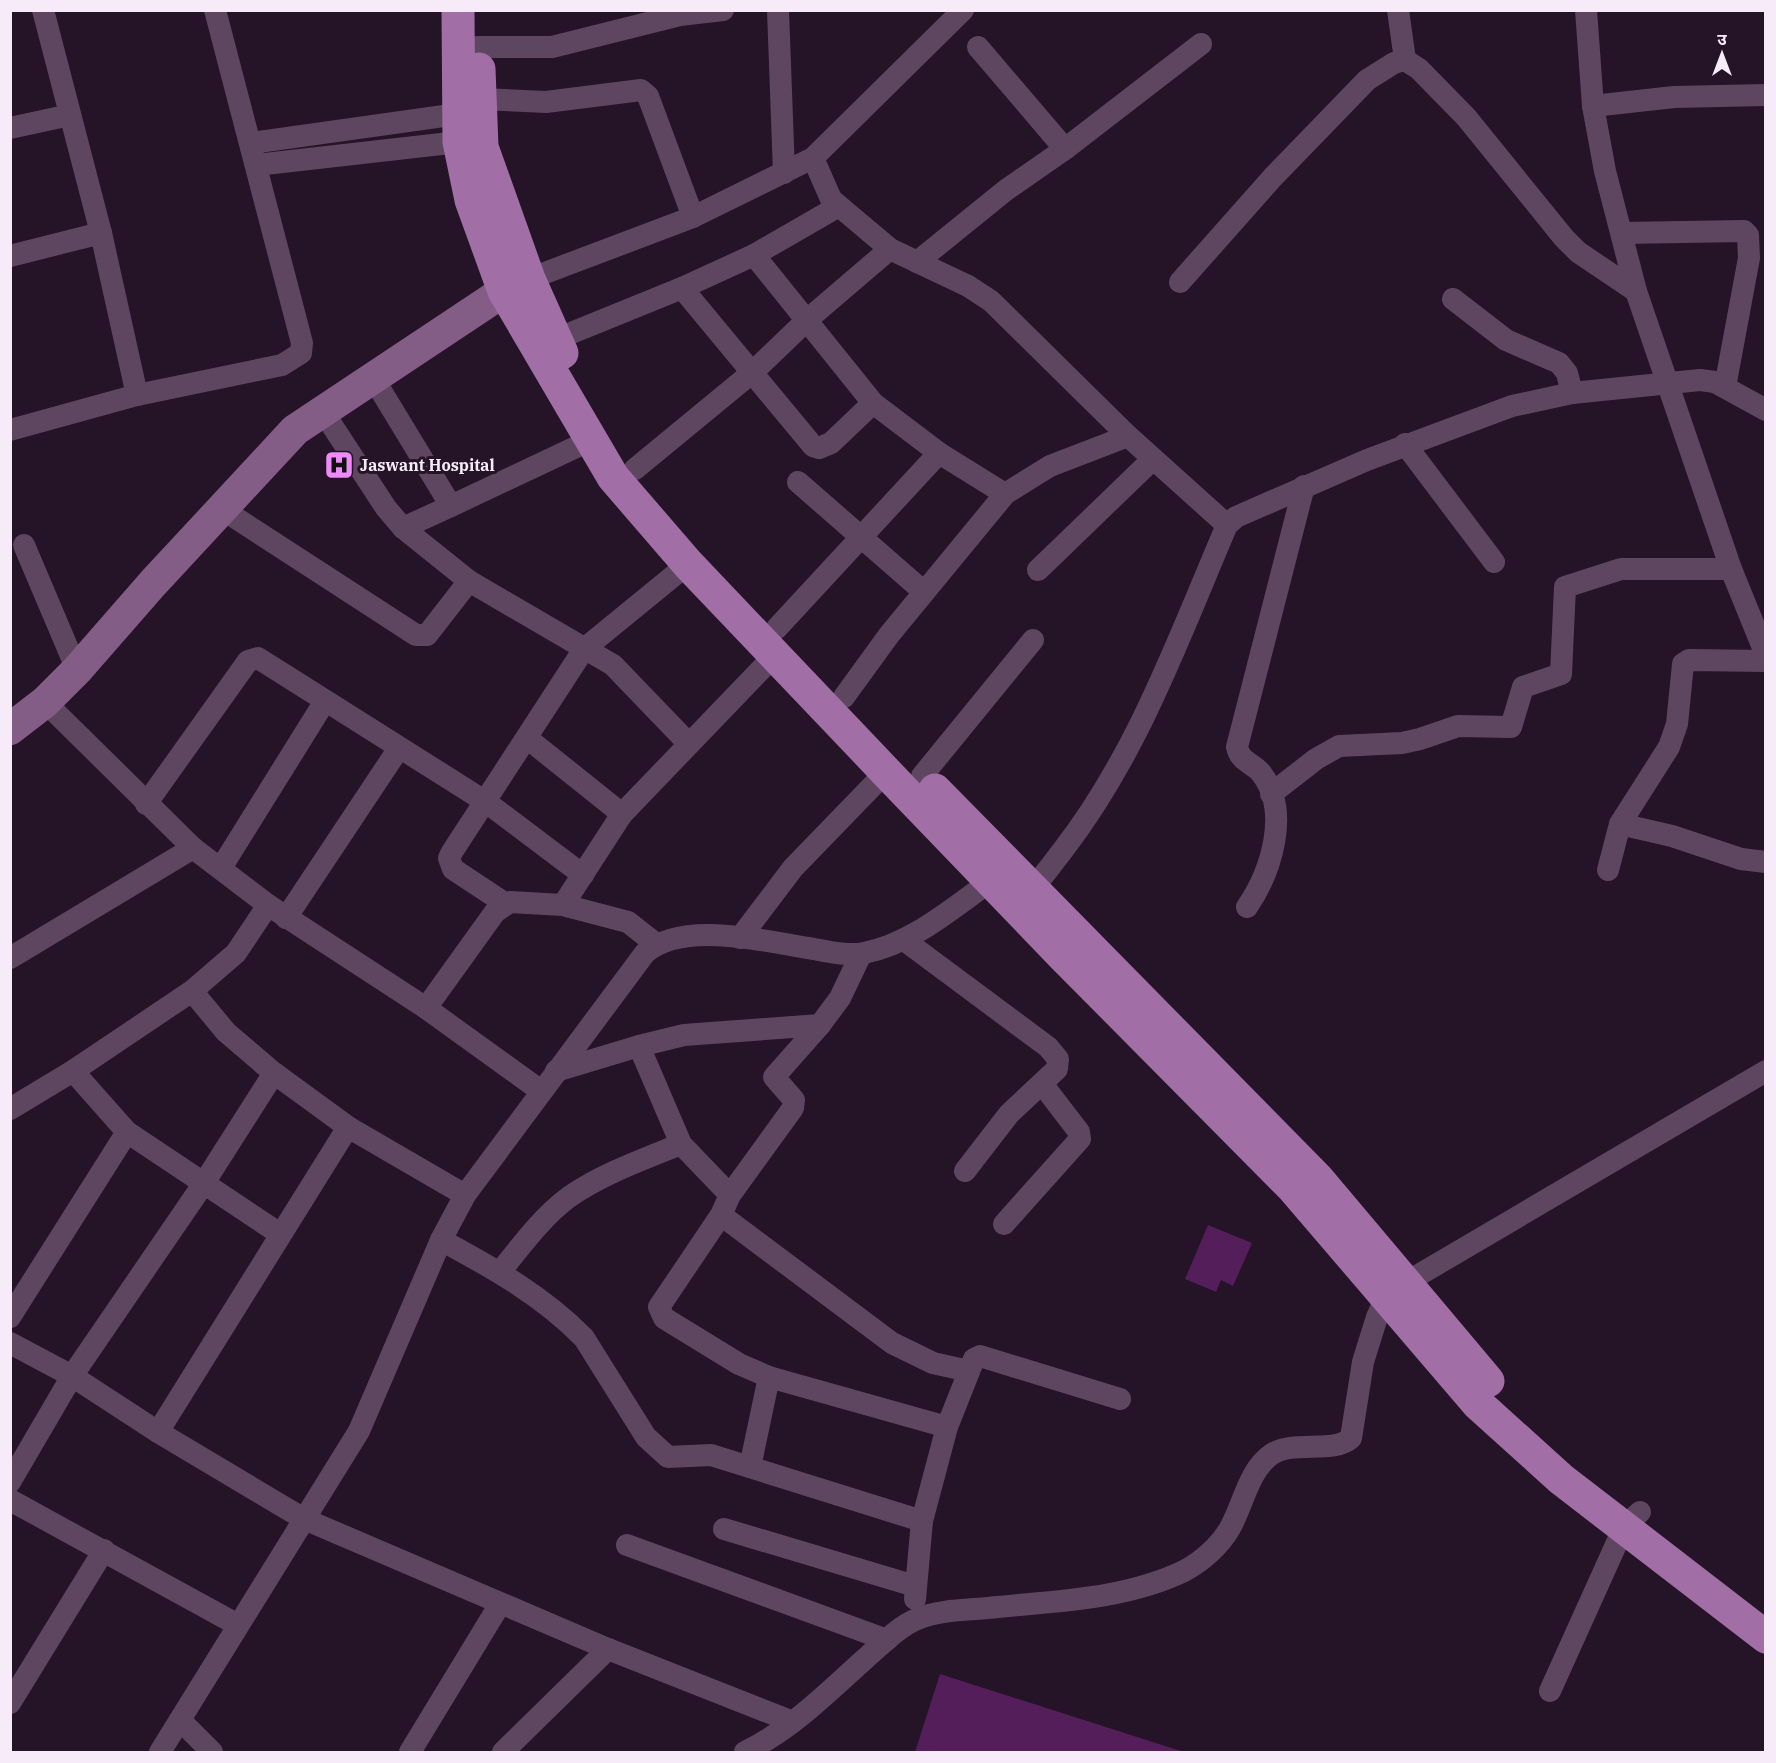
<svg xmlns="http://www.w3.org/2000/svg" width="1776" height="1763" viewBox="0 0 1776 1763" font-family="'IBM Plex Serif','Noto Sans Devanagari',serif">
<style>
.building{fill:#541e5a}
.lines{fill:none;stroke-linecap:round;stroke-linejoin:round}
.street{stroke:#5e4660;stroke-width:22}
.secondary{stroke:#845d87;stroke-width:32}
.primary{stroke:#a16fa5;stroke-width:33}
.labels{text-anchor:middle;stroke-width:6;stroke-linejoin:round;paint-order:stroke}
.poi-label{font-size:16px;font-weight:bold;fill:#f8ebf9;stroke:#251327;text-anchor:start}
</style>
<rect width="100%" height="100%" fill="#251327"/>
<g class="building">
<path d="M341,449L354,467L338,479L324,461Z"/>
<path d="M1208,1225L1252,1243L1233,1286L1221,1280L1216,1292L1185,1279Z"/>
<path d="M940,1674L1184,1752H915Z"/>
</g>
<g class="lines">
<g class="street">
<path d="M43,10L101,233L137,395"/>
<path d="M778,10L784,173"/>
<path d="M1398,10L1405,60"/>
<path d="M1586,10L1593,106L1605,171L1636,291L1731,569L1766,655"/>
<path d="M478,47H552L680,15L723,10"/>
<path d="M480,99L546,102L641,90L648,96L693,217"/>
<path d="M1593,106L1674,97L1766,95"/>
<path d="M10,128L70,115"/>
<path d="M251,143L458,114"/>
<path d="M1065,149L1201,44"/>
<path d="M813,158L831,199L839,206L890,249L968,286L991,301L1128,436L1227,525"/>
<path d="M256,165L459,142"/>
<path d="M1622,233L1744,231L1748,235L1749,258L1725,387"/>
<path d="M754,255L873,403L939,453"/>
<path d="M10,256L101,233"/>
<path d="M917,262L1006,190L1065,149L978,47"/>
<path d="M529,279L693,217L813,158L963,10"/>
<path d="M1180,282L1273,177L1367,80L1394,63L1405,60L1419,69L1466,117L1564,238L1578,252L1636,291"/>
<path d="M682,288L813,446L819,448L831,443L873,403"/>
<path d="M1453,299L1506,340L1559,363L1567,373L1572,393"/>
<path d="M554,340L682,288L754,255L839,206"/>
<path d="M372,376L451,506L591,440"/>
<path d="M322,410L386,508L403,528L469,581L613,665L689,744"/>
<path d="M10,430L137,395L282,365L301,353L302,343L215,10"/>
<path d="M1405,444L1494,562"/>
<path d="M635,469L754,371L807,320L890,249"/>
<path d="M798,482L924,592"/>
<path d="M222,509L416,635H427L469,581"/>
<path d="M403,528L451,506"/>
<path d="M24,545L77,670"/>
<path d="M1038,570L1153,459"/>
<path d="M777,628L939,453L1005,494"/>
<path d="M844,697L889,635L1005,494L1050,466L1128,436"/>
<path d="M45,702L193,848L268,905L426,1008L541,1091"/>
<path d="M527,738L622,814L775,655"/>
<path d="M922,776L1033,640"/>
<path d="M1271,794L1316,759L1339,746L1402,743L1420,739L1458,726L1511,727L1523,687L1561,674L1565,587L1621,569H1731"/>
<path d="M146,804L248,661L258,658L486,802L583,875"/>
<path d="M1620,824L1672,836L1741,859L1766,862"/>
<path d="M221,868L325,701"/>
<path d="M1608,870L1620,824L1669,747L1677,724L1683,664L1689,660L1766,661"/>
<path d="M1023,899C1038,884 1050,867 1063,850C1138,753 1179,637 1227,525L1236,517L1367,460L1512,406L1572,393L1700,380L1715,382L1766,410"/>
<path d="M506,904L453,869L449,858L452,852L584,649L688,564"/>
<path d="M563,905L622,814"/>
<path d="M1247,907C1271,872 1291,811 1261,773C1253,763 1240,762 1237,747L1304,486"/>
<path d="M286,918L399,748"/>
<path d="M740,938L793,868L886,772"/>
<path d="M904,940L1048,1047L1058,1059L1057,1069L1009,1114L965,1171"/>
<path d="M10,958L193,848"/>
<path d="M192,991L226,1032L274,1073L348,1127L465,1195"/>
<path d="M426,1008L495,912L510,902L563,905L628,922L656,944"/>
<path d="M639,1046L681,1144L730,1195"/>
<path d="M73,1071L127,1132L280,1234"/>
<path d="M556,1071L639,1046L684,1035L820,1025L840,998L861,954"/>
<path d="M10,1109L73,1071L192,991L236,953L268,905"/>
<path d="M721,1215L892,1343L933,1363L969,1371"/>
<path d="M1004,1224L1080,1139L1079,1132L1043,1085"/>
<path d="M441,1240C493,1268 543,1296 584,1338L646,1437L668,1457L711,1455L922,1521"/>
<path d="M500,1272C521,1246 542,1217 569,1197C602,1174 644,1159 681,1144"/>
<path d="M10,1317L127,1132"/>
<path d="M10,1343L72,1376L158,1432L304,1519L608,1649L793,1722"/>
<path d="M769,1377L739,1364L664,1318L659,1307L721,1215L730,1195L793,1108L794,1100L774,1077L820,1025"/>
<path d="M158,1432L348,1127"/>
<path d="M750,1467L769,1377L947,1427L974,1359L980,1356L1120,1399"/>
<path d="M10,1482L72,1376L204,1183L274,1073"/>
<path d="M10,1500L238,1625"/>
<path d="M724,1529L915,1586"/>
<path d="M627,1545L887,1640"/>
<path d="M915,1599L922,1521L947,1427"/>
<path d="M1550,1691L1624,1527L1640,1512"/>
<path d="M10,1703L104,1550"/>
<path d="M180,1720L212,1752"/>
<path d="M160,1752L359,1431L441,1240L465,1195L645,953C684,919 767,942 814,949C830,952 849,956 864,953C912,944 952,908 991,881L1000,872"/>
<path d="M410,1752L500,1604"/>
<path d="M503,1752L608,1649"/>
<path d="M745,1752C791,1730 828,1692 866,1658C881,1645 898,1627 917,1619C938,1610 965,1610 988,1608C1053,1601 1124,1600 1184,1571C1201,1562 1220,1546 1230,1528C1243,1505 1249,1469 1272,1454C1294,1440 1334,1454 1351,1438L1363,1362L1377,1317L1386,1297L1405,1283L1766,1071"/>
</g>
<path class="secondary" d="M10,729L45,702L77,670L153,583L295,430L504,291L526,280"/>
<g class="primary">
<path d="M458,10L459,142L471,200L504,291L613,477L688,564L886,772L1063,956L1293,1188L1478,1404L1561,1479L1766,1637"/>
<path d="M479,69L482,147L529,279L562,353"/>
<path d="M935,790L1318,1179L1488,1381"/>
</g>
</g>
<defs>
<g id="hospital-square" transform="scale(1.5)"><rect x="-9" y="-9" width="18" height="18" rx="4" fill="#ee8bf8" stroke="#251327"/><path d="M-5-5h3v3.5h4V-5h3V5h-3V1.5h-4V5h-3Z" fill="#111"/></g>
</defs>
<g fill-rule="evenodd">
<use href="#hospital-square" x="339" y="465"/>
</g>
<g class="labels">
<g class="poi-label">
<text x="360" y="471">Jaswant Hospital</text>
</g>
</g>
<rect width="1776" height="1763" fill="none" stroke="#f8ebf9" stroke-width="24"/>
<g transform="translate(1722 54)" stroke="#251327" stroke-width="4.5" paint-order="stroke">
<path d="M0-4.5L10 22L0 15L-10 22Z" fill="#f8ebf9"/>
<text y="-9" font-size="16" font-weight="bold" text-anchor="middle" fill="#f8ebf9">उ</text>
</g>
</svg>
